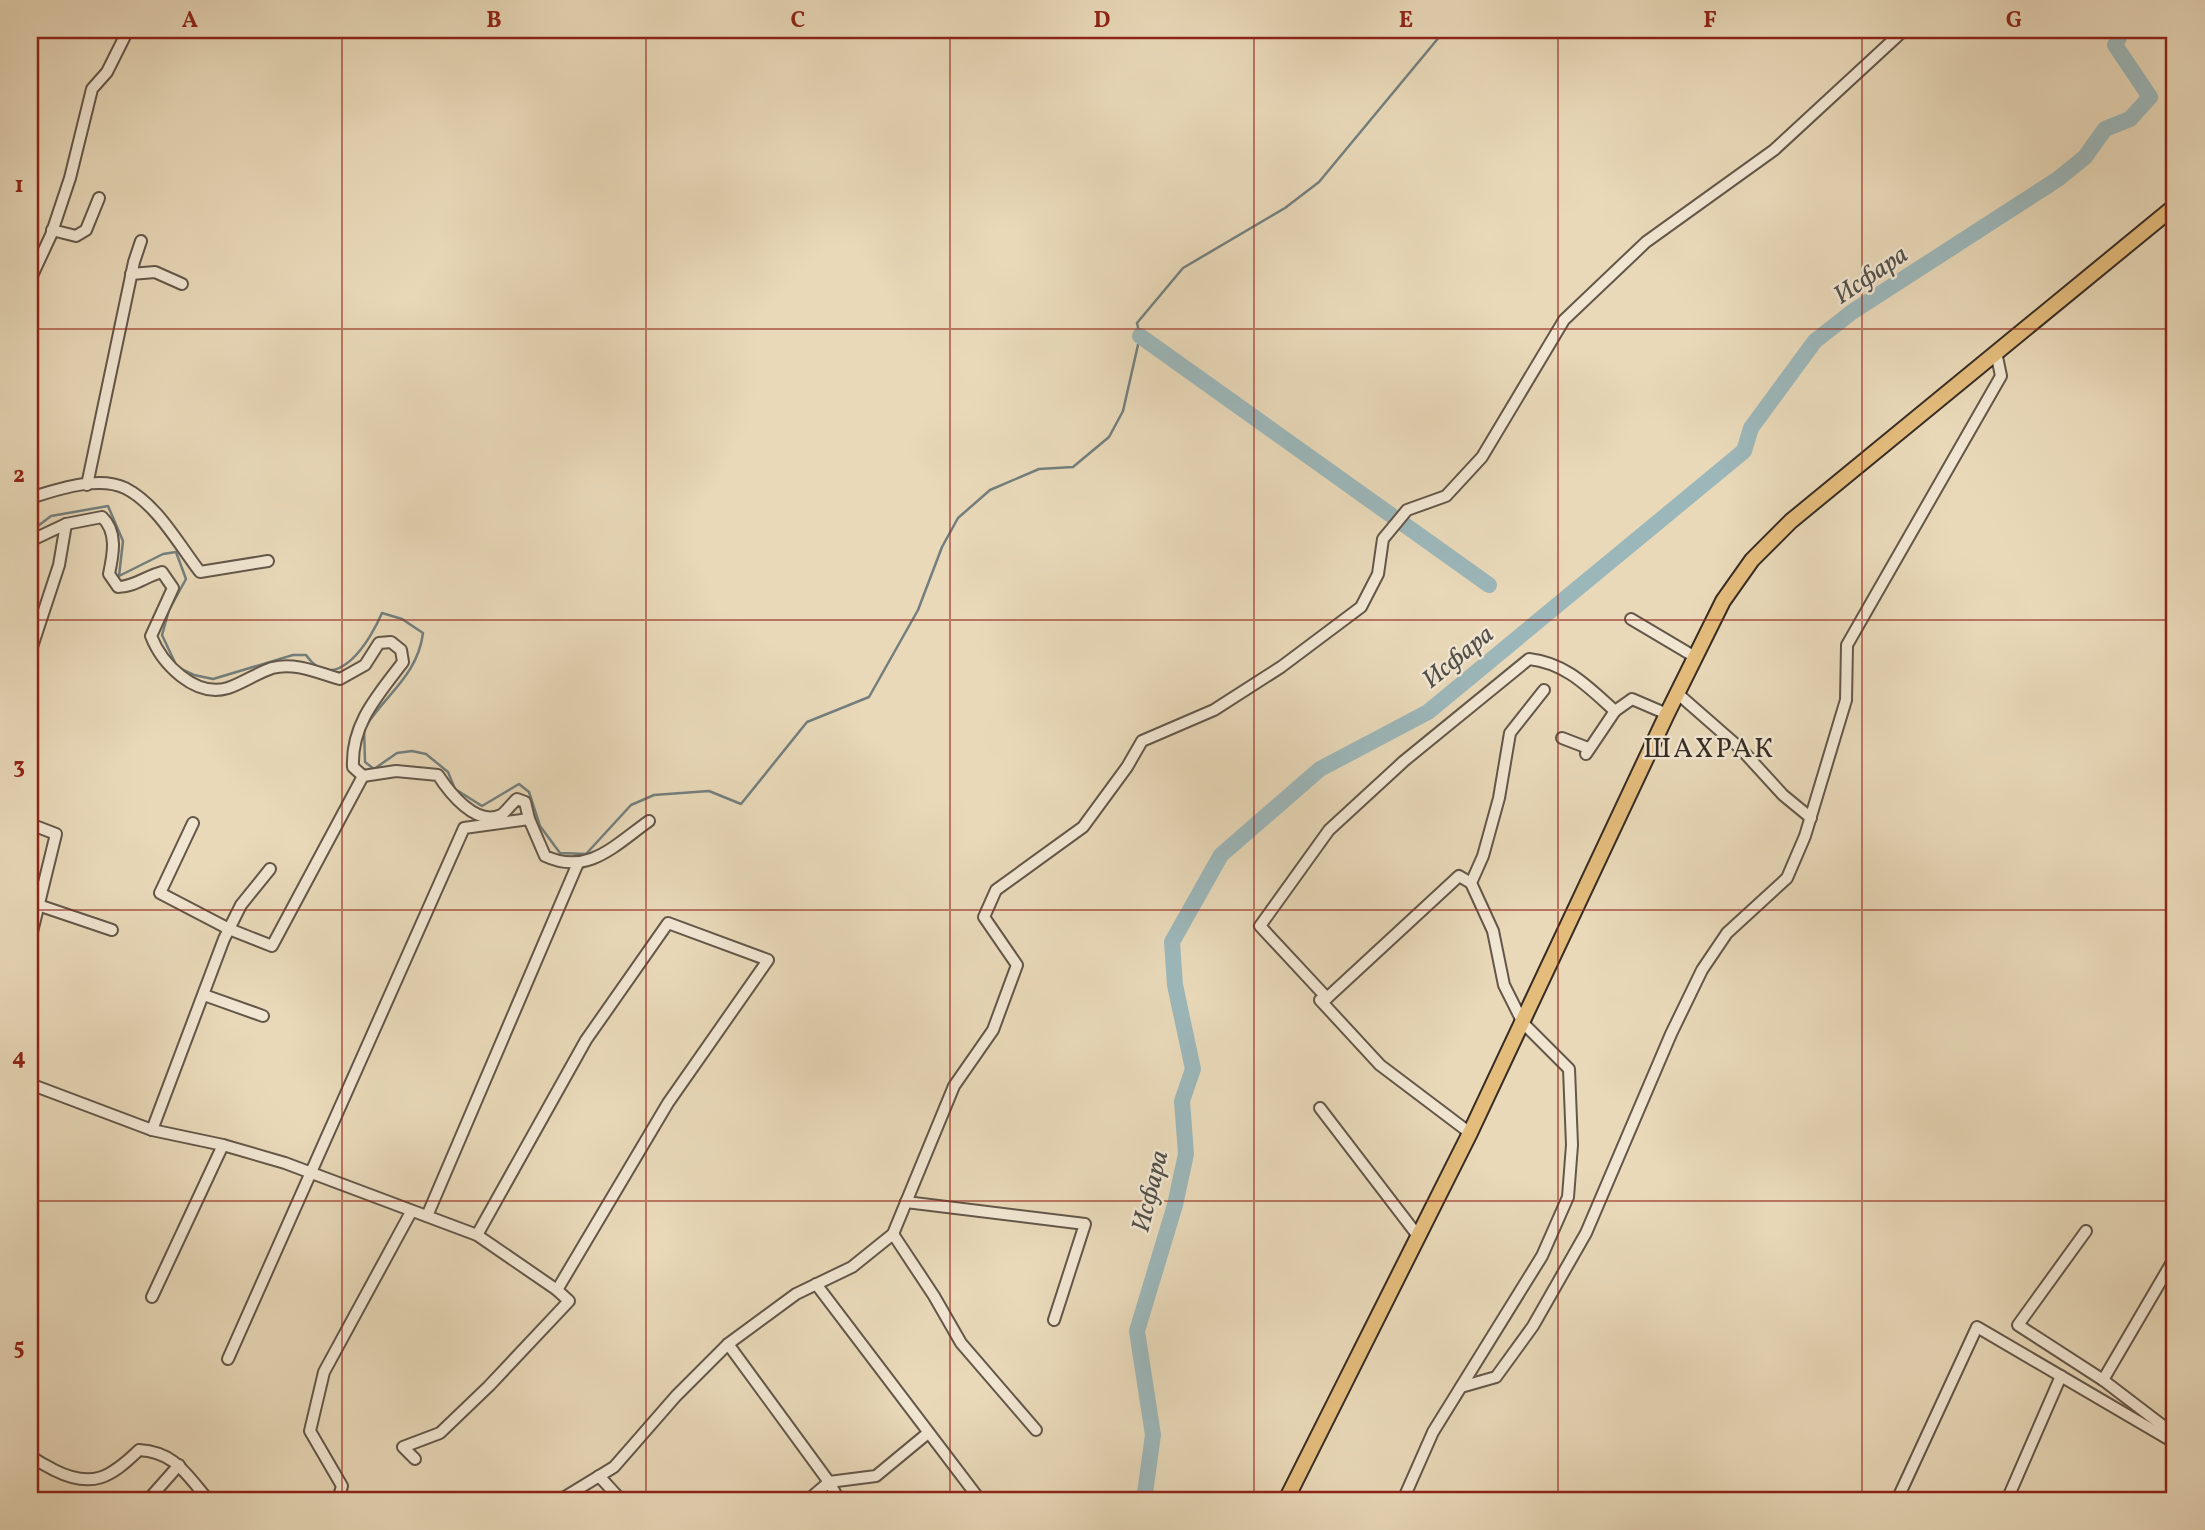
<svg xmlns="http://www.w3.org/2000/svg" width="2205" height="1530" viewBox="0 0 2205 1530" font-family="Vollkorn,serif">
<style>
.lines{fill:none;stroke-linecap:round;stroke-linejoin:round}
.stream{stroke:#737f7e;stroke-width:2.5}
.river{stroke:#9cb7ba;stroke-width:16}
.minor-casing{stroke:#635749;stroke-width:14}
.major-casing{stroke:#362c24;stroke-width:18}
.minor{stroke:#f1e6d2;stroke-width:10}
.major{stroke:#e4bc7c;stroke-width:14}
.grid{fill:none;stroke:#8f2418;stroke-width:2;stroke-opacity:0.55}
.labels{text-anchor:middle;stroke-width:5;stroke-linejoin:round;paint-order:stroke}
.water-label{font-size:26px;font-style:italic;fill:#504f4a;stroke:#f1e6d2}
.quarter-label{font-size:28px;letter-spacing:2px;fill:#362c24;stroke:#f1e6d2}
.neatline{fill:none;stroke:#8f2418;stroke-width:2.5}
.grid-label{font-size:23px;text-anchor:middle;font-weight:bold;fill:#8f2418}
</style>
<rect width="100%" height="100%" fill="#e9d9b9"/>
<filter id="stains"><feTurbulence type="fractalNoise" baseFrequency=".00286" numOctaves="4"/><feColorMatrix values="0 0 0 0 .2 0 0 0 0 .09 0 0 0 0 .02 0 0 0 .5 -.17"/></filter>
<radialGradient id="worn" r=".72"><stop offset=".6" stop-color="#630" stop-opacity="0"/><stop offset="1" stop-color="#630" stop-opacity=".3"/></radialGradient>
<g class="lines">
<g class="stream">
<path d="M30,532L51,516L108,506L123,541L119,576L163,554L176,552L186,579L169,610L162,635L177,667L194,675L213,679L293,655H306C336,698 371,639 382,613L402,619L423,633C418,673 389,692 368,723"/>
<path d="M364,728L365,762L374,769L397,753L412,751L426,754L448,772L455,789L482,806L519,784L529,792L540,826L560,853L586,854L631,805L654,795L709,791L741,804L807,722L869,697L918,610L942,547L958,518L990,490L1039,469L1073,467L1109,437L1123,411L1140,336L1137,323L1183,268L1285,208L1319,182L1445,30"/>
</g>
<g class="river">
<path d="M1140,336L1489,585"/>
<path d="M1144,1500L1153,1435L1137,1331L1175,1205L1186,1154L1182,1101L1193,1069L1175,985L1172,942L1221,855L1320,769L1428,712L1744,451L1751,428L1815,341L1852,312L2058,179L2085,157L2105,129L2130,119L2150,97L2115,45L2123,30"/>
</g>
<g class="minor-casing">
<g id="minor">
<path d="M52,230L76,236L86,230L99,198"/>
<path d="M131,274L155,272L182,284"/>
<path d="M30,280L51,235L70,178L92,89L107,72L128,30"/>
<path d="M87,485L134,262L141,241"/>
<path d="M30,498C56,490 98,475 125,488C157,504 179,545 200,572L268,561"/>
<path d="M30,541L66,524L102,517C118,532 113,555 109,574L118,587C134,587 146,576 162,572L173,588L151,636C162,664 195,698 228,688C243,683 257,673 272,668C296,662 318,673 340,679L365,665L379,643L391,642L401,650L403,662C378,695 351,724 353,767L363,776L396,771L438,775C449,792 476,827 501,815C506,812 512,803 517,799L525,802L529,819L545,856C588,876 615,845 649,821"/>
<path d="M1631,619L1695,657"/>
<path d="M30,653L59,565L66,524"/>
<path d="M1677,693L1741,749L1783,795L1811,818"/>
<path d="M1562,738L1588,748"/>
<path d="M1586,754L1615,711"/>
<path d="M193,823L160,893L229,929L272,946L363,776"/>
<path d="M30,824L56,834L30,940"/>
<path d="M38,905L112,930"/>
<path d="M204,995L263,1016"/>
<path d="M1327,998L1260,926L1329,830L1404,761L1529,659C1566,663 1588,687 1615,711L1632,699L1667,714"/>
<path d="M30,1084L152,1130L223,1145L285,1163L477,1235L557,1290L569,1301L489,1386L440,1433L403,1447L415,1459"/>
<path d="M1320,1108L1418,1236"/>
<path d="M152,1130L224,939L241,905L270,869"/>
<path d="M1470,1133L1380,1065L1320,1000L1327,998L1459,876L1471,883"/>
<path d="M906,1202L1085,1224L1054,1320"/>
<path d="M427,1216L578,863"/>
<path d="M2086,1231L2018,1325L2103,1380L2175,1257"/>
<path d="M893,1234L934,1296L961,1343L1036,1430"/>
<path d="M477,1235L586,1040L668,923L768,960L668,1103L557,1290"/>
<path d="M816,1284L980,1500"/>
<path d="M152,1297L223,1145"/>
<path d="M728,1344L829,1482L876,1476L928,1433"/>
<path d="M228,1359L464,828L529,819"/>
<path d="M2103,1380L2175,1435"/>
<path d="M1461,1387L1496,1377L1533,1326L1586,1233L1671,1034L1702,970L1727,933L1787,878L1805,836L1846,700L1847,645L2001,376L1996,352"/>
<path d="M30,1455C37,1462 46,1465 54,1470C92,1489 110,1478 139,1450C173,1452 184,1471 205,1496L204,1500"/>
<path d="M599,1476L621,1500"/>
<path d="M148,1500L179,1465"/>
<path d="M338,1500L342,1486L310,1431L324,1372L411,1212"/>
<path d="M560,1500L614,1467L676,1396L728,1344L796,1294L852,1267L893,1234L954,1086L993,1030L1017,965L984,917L996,890L1083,827L1127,767L1142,741L1214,710L1281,667L1361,607L1378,574L1383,539L1407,510L1446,496L1482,457L1564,320L1646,242L1774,150L1904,30"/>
<path d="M808,1500L829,1482L839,1500"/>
<path d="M1403,1500L1433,1432L1542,1256L1568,1197L1572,1145L1569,1069L1523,1023L1504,985L1493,931L1471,883L1483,856L1499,798L1510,733L1544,690"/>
<path d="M1897,1500L1977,1327L2175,1443"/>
<path d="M2007,1500L2061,1376"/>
</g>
</g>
<g class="major-casing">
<path id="major" d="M1286,1500L1470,1133L1667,714L1723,601L1752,560L1791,521L2175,206"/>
</g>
<use href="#minor" class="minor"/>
<use href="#major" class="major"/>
</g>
<path class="grid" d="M342,30V1500M646,30V1500M950,30V1500M1254,30V1500M1558,30V1500M1862,30V1500M30,329H2175M30,620H2175M30,910H2175M30,1201H2175"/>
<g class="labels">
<g class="water-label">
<text transform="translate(1870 274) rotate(-34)" y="9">Исфара</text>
<text transform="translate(1457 656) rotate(-39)" y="9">Исфара</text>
<text transform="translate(1149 1191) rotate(-76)" y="9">Исфара</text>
</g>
<g class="quarter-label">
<text x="1709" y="757">ШАХРАК</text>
</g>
</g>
<rect width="2205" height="1530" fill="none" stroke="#e9d9b9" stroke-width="77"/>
<rect x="38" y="38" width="2128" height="1454" class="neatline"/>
<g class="grid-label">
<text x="190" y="27">A</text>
<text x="494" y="27">B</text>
<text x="798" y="27">C</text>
<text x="1102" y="27">D</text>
<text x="1406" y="27">E</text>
<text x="1710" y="27">F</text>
<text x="2014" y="27">G</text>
<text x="19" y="192">1</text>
<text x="19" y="482">2</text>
<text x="19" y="773">3</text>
<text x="19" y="1064">4</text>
<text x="19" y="1354">5</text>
</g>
<rect width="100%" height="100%" filter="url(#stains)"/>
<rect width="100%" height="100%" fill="url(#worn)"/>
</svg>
